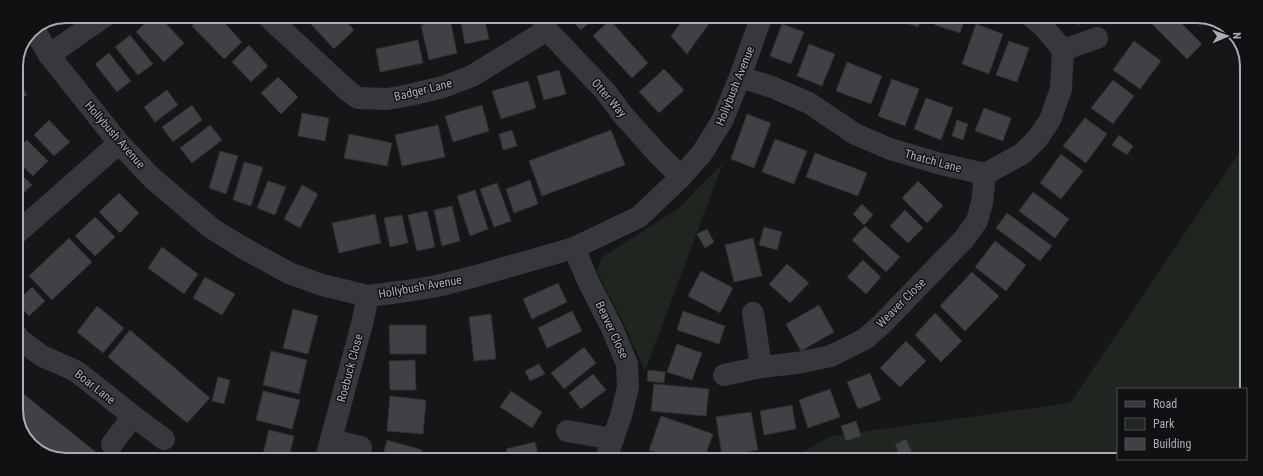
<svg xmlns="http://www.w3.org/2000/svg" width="1263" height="476" viewBox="0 0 1263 476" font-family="'Roboto Condensed',sans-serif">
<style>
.green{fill:#1e261f}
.building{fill:#404145;stroke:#303034}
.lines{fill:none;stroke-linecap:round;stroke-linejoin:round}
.minor{stroke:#37383d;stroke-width:22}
.labels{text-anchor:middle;stroke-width:3;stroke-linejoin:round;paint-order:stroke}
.street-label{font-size:12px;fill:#a8adb8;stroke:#111113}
.rim{fill:none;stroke:#a8adb8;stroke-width:2}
</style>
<rect width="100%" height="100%" fill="#161618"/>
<g class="green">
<path d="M1246,143L1245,389H1118V459H1200L1197,460L791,459L831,436L1070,403Z"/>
<path d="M723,163L645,371L624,324L597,272L601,258L679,208Z"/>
</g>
<g class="building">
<path d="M153,16H159L184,43L164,62L136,32Z"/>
<path d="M203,16H218L242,42L224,59L192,26Z"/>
<path d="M314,17H342L354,30L334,49L308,21Z"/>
<path d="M460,17H484L489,39L465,44Z"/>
<path d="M491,17H513V18L492,23Z"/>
<path d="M568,17H595L581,30Z"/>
<path d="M685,17L713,18L687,54L671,36Z"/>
<path d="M893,18H922L918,27Z"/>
<path d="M938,18H965L960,33L935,25Z"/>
<path d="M1071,18H1084L1079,25Z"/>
<path d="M450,19L457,53L429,60L421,25Z"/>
<path d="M1147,19H1177L1202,44L1187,59Z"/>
<path d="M610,20L648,63L632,78L593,36Z"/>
<path d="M782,24L804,32L791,64L770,56Z"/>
<path d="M976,24L1003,34L989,74L962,64Z"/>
<path d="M130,35L153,64L138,75L115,47Z"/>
<path d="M418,40L423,63L380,72L376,49Z"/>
<path d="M1009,41L1029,48L1017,82L996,75Z"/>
<path d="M1134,41L1161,61L1140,89L1113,70Z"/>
<path d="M809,44L835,54L822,86L797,76Z"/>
<path d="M249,45L268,66L251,82L232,62Z"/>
<path d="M109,53L131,81L117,92L95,64Z"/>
<path d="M847,62L882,76L871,104L836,91Z"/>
<path d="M664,69L684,90L659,113L639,92Z"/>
<path d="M559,70L566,94L544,100L537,76Z"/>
<path d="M278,77L298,97L281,114L261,93Z"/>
<path d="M16,78L27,95L16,101Z"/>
<path d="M892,79L919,89L905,126L878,116Z"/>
<path d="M1113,80L1134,96L1113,124L1091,108Z"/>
<path d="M528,81L536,108L501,119L492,91Z"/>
<path d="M167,90L178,105L155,122L144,107Z"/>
<path d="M926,98L953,108L941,140L914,129Z"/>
<path d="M192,105L202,120L173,142L162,127Z"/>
<path d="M482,105L489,131L453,142L445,116Z"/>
<path d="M984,108L1011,118L1003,141L975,131Z"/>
<path d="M302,113L329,118L325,141L298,136Z"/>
<path d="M747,114L771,123L754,168L731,159Z"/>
<path d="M1085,118L1107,134L1086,163L1063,146Z"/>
<path d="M49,120L70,142L54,156L34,135Z"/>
<path d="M957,120L968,124L963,140L952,136Z"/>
<path d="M210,125L222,140L192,163L180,148Z"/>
<path d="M438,125L445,157L402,166L395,135Z"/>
<path d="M512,130L517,146L503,150L499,134Z"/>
<path d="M611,130L625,165L542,196L529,161Z"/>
<path d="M349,134L392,143L387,166L344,158Z"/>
<path d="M1119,135L1133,146L1127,155L1112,145Z"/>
<path d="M775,139L807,151L794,184L762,172Z"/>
<path d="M27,140L48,161L33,176L16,160V150Z"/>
<path d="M220,151L238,156L226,194L209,188Z"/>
<path d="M815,153L867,173L858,196L806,177Z"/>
<path d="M1061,154L1083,171L1061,199L1040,183Z"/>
<path d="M244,162L263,167L251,206L233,200Z"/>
<path d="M16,169L32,185L20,196L16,191Z"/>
<path d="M530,180L538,204L514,213L506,189Z"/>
<path d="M268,181L286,187L275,215L257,208Z"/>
<path d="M918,181L943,206L927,223L902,198Z"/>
<path d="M497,183L511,221L494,227L480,189Z"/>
<path d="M302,185L318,194L300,228L284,219Z"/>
<path d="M475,190L488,229L470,236L457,196Z"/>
<path d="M1033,192L1069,219L1055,238L1019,211Z"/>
<path d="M119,193L139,213L120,233L99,212Z"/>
<path d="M862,204L873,215L864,225L853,214Z"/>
<path d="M452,206L460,241L442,246L434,210Z"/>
<path d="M905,210L923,228L908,243L890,226Z"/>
<path d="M427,211L435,247L417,251L408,215Z"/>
<path d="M1007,213L1052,246L1040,261L996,228Z"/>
<path d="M375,214L381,243L339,253L332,223Z"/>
<path d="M402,215L408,243L390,247L384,218Z"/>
<path d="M95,217L115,237L95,256L75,236Z"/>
<path d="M865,226L900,257L886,272L852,240Z"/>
<path d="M764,227L782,232L777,250L759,245Z"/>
<path d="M707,229L714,242L705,248L697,234Z"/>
<path d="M69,238L92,262L52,300L29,276Z"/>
<path d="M753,238L762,276L734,282L725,245Z"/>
<path d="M995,241L1026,265L1006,291L975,267Z"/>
<path d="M162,247L198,274L184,294L148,268Z"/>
<path d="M863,260L881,277L866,294L847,277Z"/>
<path d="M787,264L809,283L790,303L769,284Z"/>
<path d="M701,271L733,288L720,313L688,296Z"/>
<path d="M972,272L999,296L965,331L940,306Z"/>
<path d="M205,277L235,294L222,315L193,298Z"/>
<path d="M558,283L567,302L532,319L523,299Z"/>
<path d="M32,287L45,301L29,316L16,302Z"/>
<path d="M819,305L834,332L801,351L786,324Z"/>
<path d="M97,306L124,328L103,353L77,332Z"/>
<path d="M293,309L318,316L308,354L283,348Z"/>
<path d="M572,311L582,331L547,348L538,328Z"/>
<path d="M683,311L725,326L719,344L677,330Z"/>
<path d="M935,313L962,341L941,362L915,335Z"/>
<path d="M491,314L496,359L474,361L469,317Z"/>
<path d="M389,325H426V354H390Z"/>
<path d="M130,330L210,398L187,423L108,357Z"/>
<path d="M906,341L926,361L900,387L880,368Z"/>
<path d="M677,344L702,353L692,380L667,372Z"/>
<path d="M584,347L596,363L564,389L551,373Z"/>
<path d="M271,351L307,360L299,394L263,385Z"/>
<path d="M415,360L416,390H390L389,361Z"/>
<path d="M539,364L545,374L530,381L525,371Z"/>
<path d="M648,370L665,372L664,383L647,381Z"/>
<path d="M870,373L881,400L858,409L847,382Z"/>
<path d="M593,374L606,390L581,409L569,393Z"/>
<path d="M218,377L230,380L224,404L212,401Z"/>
<path d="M654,384L709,389L706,416L651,411Z"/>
<path d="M16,388L102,457H50L26,441L16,413Z"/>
<path d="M830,389L840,417L808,428L799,400Z"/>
<path d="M263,391L300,400L292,429L256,420Z"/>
<path d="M511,391L542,412L532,428L500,407Z"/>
<path d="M390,396L426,400L423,434L387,431Z"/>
<path d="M792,405L796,429L764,435L760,411Z"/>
<path d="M751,412L758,450L722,456L716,417Z"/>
<path d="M661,416L713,434L704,459H673L649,450Z"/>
<path d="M856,421L861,436L846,441L841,426Z"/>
<path d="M269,430L294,436L289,458H262Z"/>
<path d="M906,439L912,452L901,458L895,444Z"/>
<path d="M387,440L422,450L420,458H382Z"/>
<path d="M535,442L539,458H509L506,449Z"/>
</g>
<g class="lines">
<g class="minor">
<path d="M267,16L348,91L358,98L387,99L410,95L443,87L472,76L547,30"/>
<path d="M541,17L547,30L605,91L623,115L658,154L681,177"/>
<path d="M34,29L49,55L119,143L152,178L211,228L240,246L289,273L322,285L368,296L407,291L437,286L476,276L574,248L639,217L681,177L702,153L722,121L740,77L761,18"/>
<path d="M1063,50L1097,38"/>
<path d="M49,55L105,16"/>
<path d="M740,77L772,87L809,103L855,134L890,149L941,164L985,174L1022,154L1038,138L1050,120L1061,89L1063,50L1042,25L1033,18"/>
<path d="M16,234L119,143"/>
<path d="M574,248L588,281L612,328L627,364L628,387L621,416L606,459"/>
<path d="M753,313L761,367"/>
<path d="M16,334L19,339L42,356L76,371L133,416L164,439"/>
<path d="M724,375L761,367L797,363L831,356L865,339L882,324L964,239L977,221L982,203L985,174"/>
<path d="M567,431L613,439"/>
<path d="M331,440L361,447"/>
<path d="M112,444L133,416"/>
<path d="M326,458L362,324L368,296"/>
</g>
</g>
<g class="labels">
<g class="street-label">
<text transform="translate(735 86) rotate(-68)" y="4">Hollybush Avenue</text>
<text transform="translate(423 90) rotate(-14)" y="4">Badger Lane</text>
<text transform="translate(609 98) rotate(49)" y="4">Otter Way</text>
<text transform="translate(115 135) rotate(49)" y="4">Hollybush Avenue</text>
<text transform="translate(933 161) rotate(15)" y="4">Thatch Lane</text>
<text transform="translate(420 287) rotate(-10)" y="4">Hollybush Avenue</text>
<text transform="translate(901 303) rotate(-45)" y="4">Weaver Close</text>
<text transform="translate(612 330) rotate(65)" y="4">Beaver Close</text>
<text transform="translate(350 368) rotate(-75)" y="4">Roebuck Close</text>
<text transform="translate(95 387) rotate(38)" y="4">Boar Lane</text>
</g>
</g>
<path d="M0 0H1263V476H0ZM66 23H1197A43 43 0 0 1 1240 66V410A43 43 0 0 1 1197 453H66A43 43 0 0 1 23 410V66A43 43 0 0 1 66 23Z" fill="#111113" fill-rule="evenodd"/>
<path class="rim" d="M66 23H1197A43 43 0 0 1 1240 66V410A43 43 0 0 1 1197 453H66A43 43 0 0 1 23 410V66A43 43 0 0 1 66 23Z"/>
<rect x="1117" y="388" width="130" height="72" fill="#111113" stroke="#4d4f55"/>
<rect x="1125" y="401" width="20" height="6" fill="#37383d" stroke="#4d4f55"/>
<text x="1153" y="408" font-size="12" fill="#a8adb8">Road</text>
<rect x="1125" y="418" width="20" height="12" fill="#1e261f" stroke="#4d4f55"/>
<text x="1153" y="428" font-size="12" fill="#a8adb8">Park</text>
<rect x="1125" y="438" width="20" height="12" fill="#404145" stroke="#4d4f55"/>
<text x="1153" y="448" font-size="12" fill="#a8adb8">Building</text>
<g transform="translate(1227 36) rotate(88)" stroke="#111113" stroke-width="3" paint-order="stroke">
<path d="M0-3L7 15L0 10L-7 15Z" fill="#a8adb8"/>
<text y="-6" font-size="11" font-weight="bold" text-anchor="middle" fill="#a8adb8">N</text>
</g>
</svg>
